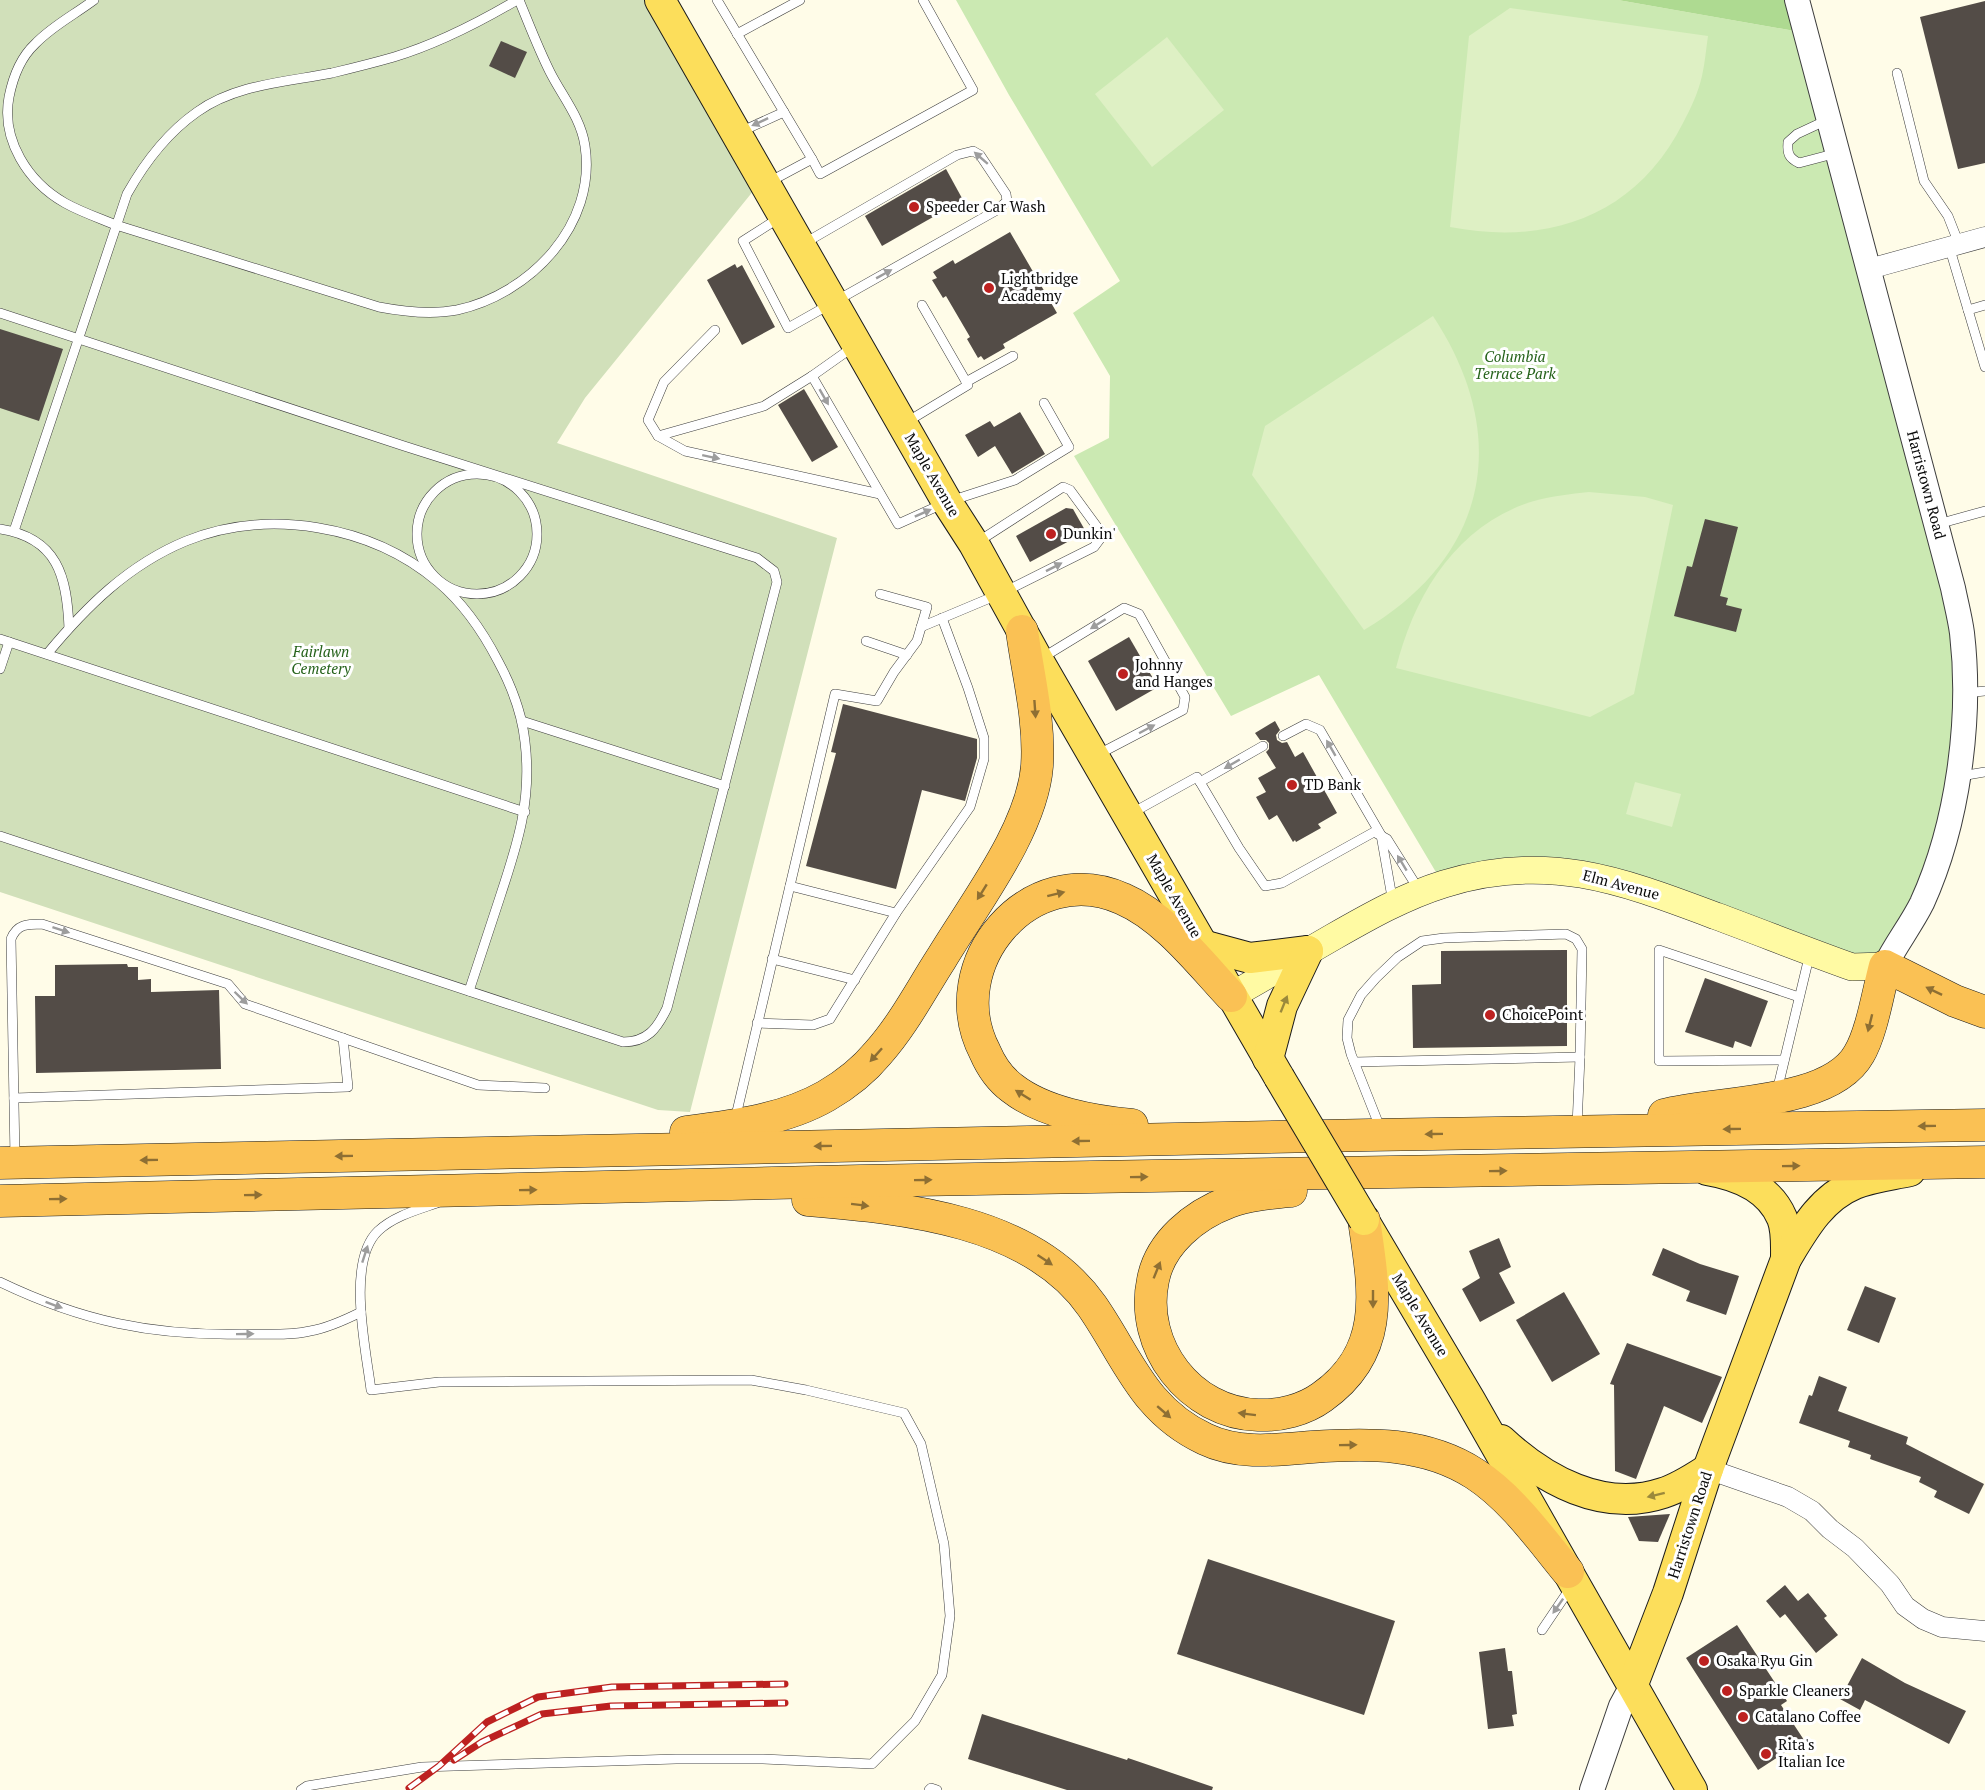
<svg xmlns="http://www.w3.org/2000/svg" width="1985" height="1790" viewBox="0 0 1985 1790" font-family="'PT Serif',serif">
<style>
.green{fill:#cbe9b2}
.forest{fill:#aeda91}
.cemetery{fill:#d1e0ba}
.pitch{fill:#def0c4}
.building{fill:#534c47}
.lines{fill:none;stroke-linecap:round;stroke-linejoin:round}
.service-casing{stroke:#3d3d3d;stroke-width:10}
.minor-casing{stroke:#3d3d3d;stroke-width:21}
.tertiary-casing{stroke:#3d3d3d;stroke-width:26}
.secondary-casing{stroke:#2c2c2c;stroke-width:28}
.primary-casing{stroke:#1b1b1b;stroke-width:32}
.trunk-casing{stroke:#1b1b1b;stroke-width:33}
.service{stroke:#fff;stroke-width:9}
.minor{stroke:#fff;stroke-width:20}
.tertiary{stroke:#fff;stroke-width:24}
.secondary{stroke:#fffaa3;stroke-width:27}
.primary{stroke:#fcde5b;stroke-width:30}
.trunk{stroke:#fac154;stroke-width:32}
.rail-casing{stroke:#bd2120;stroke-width:7}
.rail{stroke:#fff;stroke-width:4.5;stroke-dasharray:14;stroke-linecap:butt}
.primary-bridge-casing{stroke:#1b1b1b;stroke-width:32;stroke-linecap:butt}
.primary-bridge{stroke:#fcde5b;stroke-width:30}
.oneway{fill:#9d9d9d}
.oneway2{fill:#8e6f33}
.oneway3{fill:#9b893b}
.poi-dot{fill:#bd2120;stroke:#fff;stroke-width:2}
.labels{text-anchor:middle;stroke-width:6;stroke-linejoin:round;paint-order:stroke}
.poi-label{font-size:15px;fill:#0a0a0a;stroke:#fff;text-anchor:start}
.park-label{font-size:15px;font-style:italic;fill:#25621a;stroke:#fff}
.street-label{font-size:15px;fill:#0a0a0a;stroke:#fff}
</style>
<rect width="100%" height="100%" fill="#fffce8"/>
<path class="green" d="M956,0H1618L1806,33L1962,632L1952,807L1885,966L1605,878L1443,884L1319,675L1231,716L1074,456L1109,438L1110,376L1073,313L1120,281L1009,95Z"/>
<path class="forest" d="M1618,0H1786L1806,33Z"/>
<path class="cemetery" d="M0,0H660L763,179L585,398L557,443L837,538L690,1112L658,1110L0,892Z"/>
<g class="pitch">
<path d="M1510,8L1708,36C1706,49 1705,63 1702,76C1698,93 1691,108 1683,123C1636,216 1549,246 1450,227L1469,36Z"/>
<path d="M1167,37L1224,110L1152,167L1095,94Z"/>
<path d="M1433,316C1512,436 1489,556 1364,630L1252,475L1265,426Z"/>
<path d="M1589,492L1645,497L1673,505L1634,694L1590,717L1396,668C1414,595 1457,524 1534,501C1552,496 1570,494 1589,492Z"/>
<path d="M1635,782L1681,794L1672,827L1626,814Z"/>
</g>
<g class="building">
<path d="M1985,1V163L1958,169L1920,17Z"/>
<path d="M501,41L527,52L515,78L489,66Z"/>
<path d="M946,169L963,200L882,246L865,216Z"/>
<path d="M1010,232L1057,313L1003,344L1005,348L984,360L981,356L978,358L967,339L970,337L946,296L943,298L932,280L937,278L933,272L953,260L955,264Z"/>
<path d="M735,264L737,268L742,265L775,327L742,345L707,280Z"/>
<path d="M0,329L63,349L39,421L0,408Z"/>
<path d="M804,389L838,447L812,462L778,405Z"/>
<path d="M1020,412L1045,454L1012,474L995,446L978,457L965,435L990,421L994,427Z"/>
<path d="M1066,508L1073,509L1086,532L1030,562L1016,536Z"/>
<path d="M1705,519L1738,527L1720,596L1728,598L1726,605L1742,609L1736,632L1674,616L1687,566L1692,567Z"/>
<path d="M1129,637L1158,687L1116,711L1088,661Z"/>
<path d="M843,704L977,739V758L965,801L922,790L896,889L806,866L836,753L831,752Z"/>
<path d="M1275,721L1280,730L1276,735L1277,740L1282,743L1287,742L1295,757L1303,752L1337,813L1318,824L1321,828L1296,842L1295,840L1293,842L1277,815L1269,820L1256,797L1266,792L1258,778L1276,768L1266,752L1269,749V743L1266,740H1260L1255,733Z"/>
<path d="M1567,950V1046L1413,1048L1412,985L1441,984V951Z"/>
<path d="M127,964L128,967H138V980L151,979V992L219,990L221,1069L36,1073L35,996H55V965Z"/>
<path d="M1705,978L1768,1001L1751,1047L1735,1041L1733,1048L1685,1032Z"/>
<path d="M1499,1238L1511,1267L1499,1273L1515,1303L1480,1322L1462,1289L1480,1278L1469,1251Z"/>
<path d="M1663,1248L1700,1264L1739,1276L1726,1315L1686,1301L1690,1291L1652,1275Z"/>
<path d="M1865,1286L1896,1298L1879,1343L1847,1330Z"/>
<path d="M1564,1292L1600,1354L1552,1382L1516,1320Z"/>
<path d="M1627,1343L1722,1377L1702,1423L1664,1406L1636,1479L1615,1471L1614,1385L1610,1384Z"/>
<path d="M1819,1376L1847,1387L1838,1411L1908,1437L1906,1444L1984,1484L1969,1514L1934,1497L1937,1491L1919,1482L1921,1477L1870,1459L1871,1455L1848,1447L1850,1441L1799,1423L1809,1395L1812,1396Z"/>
<path d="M1670,1514L1658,1542L1639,1541L1628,1517Z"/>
<path d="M1208,1559L1395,1621L1364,1715L1177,1654Z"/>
<path d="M1785,1585L1798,1601L1808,1593L1827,1616L1824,1618L1838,1635L1816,1653L1785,1614L1780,1618L1766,1601Z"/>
<path d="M1737,1625L1787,1701L1781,1705L1804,1740L1758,1770L1686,1658Z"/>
<path d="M1505,1648L1508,1671H1512L1517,1714L1512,1715L1514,1726L1488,1729L1479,1652Z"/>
<path d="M1862,1658L1905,1683L1966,1711L1949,1744L1865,1700L1860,1710L1840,1699Z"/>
<path d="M982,1714L1127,1760L1128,1758L1213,1787L1212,1790H1067L968,1759Z"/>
</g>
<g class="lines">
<g class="service-casing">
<g id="service">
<path d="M94,0C74,15 52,26 35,44C20,58 13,77 9,97C1,140 28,182 65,203C81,212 99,218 116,225L379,307C405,312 431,315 457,310C530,294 597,225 585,146C581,118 562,96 550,72C538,48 529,24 519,0"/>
<path d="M717,0L812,159L769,182"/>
<path d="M737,34L800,0"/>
<path d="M1897,73L1924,181L1948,216L1959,244"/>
<path d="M1827,120L1797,134L1788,142C1787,154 1789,158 1799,163L1837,153"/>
<path d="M740,132L784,112"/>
<path d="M812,159L820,174L973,90L923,0"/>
<path d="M779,218L743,241L788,328L997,210L1007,201L1006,194L980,155L973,151L957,155L803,244"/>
<path d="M1949,246L1985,367"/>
<path d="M1968,310L1985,305"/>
<path d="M0,313L404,446L757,558L774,571L777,582L667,1008C657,1029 647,1042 623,1042L0,836"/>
<path d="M715,330L664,382L648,420L658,436L685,451L880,494"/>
<path d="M853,347L812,376L898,524L947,502L1015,480L1069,447L1044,403"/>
<path d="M966,382L1013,356"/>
<path d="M905,423L968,385L922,305"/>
<path d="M658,436L764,406L812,376"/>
<circle cx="477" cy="534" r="60"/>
<path d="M1938,524L1985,511"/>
<path d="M0,529C58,538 67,577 69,628"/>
<path d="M14,531L127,194C145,162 167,133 197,112C236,84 287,82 332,73C353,68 373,63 394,57C437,44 478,23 517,0"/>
<path d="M921,627L1002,593L1094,547L1103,535L1070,490L1063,487L976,543"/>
<path d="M0,639L525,812"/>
<path d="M866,641L907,655"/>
<path d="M47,654C86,607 128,565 186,541C268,508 371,525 438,582C463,603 483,632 498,661C512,687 522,713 525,742C532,799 518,843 500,897C490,928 479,960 469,991"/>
<path d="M1042,658L1124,608L1139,614L1185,697L1183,710L1097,755"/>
<path d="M0,669L9,642"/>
<path d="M1965,693L1985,691"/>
<path d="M522,721L725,786"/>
<path d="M1283,736L1306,724L1320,730L1381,835L1393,903"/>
<path d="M1961,776L1985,772"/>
<path d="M1200,782L1263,746"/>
<path d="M1132,813L1197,777L1239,848L1265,886L1282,883L1374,832L1387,839L1419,890"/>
<path d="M790,886L896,913"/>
<path d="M772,959L855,980"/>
<path d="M757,1023L813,1025L830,1019L896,913L970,807L984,759V738L968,688L942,618"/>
<path d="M1784,1060L1659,1061V950L1799,997"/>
<path d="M1354,1062L1580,1057"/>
<path d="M1777,1091L1810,953"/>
<path d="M14,1098L348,1087L343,1038"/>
<path d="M735,1120L835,694L877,701L894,672L917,641L927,607L880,594"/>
<path d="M1381,1130L1351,1054L1347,1038L1348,1020L1361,995L1376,978L1398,957L1422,941L1444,938L1566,934L1576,939L1582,949L1580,1057L1577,1126"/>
<path d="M15,1158L11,939C17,924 27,924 42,924L228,984L245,1004L478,1085L545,1088"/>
<path d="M0,1282C81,1321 152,1336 242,1334C264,1334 288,1336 310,1331C328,1328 345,1320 361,1312"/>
<path d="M1542,1630L1571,1587"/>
<path d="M301,1790L307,1786L422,1767L676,1759H763L872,1764L915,1721L942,1675L950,1616L944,1544L921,1444L904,1413L806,1390L751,1380L439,1382L371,1390C366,1349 346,1262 378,1231C394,1216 417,1210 437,1203"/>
<path d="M929,1790L931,1788L937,1790"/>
</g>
</g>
<g class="minor-casing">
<g id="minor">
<path d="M1869,269L1985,237"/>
<path d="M1708,1469L1788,1497L1812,1511L1830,1529L1855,1548L1890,1584L1905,1606L1923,1619L1942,1627L1985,1631"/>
</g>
</g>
<g class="tertiary-casing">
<g id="tertiary">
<path d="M1797,0L1953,588C1956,603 1960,618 1962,633C1972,719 1958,824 1922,903C1911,925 1896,944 1885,966"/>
<path d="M1592,1790L1621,1706L1633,1684"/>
</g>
</g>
<g class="secondary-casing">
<path id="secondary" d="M1231,996C1265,976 1299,957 1333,937C1368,917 1405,896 1444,884C1547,852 1620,880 1716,916C1762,933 1807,951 1852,967L1885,966"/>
</g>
<g class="primary-casing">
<g id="primary">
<path d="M660,0L947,502L974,544L1038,660L1279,1077"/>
<path d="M1202,945L1250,958L1308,951"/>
<path d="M1268,1059L1282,1006L1308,951"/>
<path d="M1707,1170C1737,1175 1769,1187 1782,1218C1787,1230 1786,1246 1786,1259"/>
<path d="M1364,1221L1470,1400L1692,1790"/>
<path d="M1501,1440C1544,1480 1603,1513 1663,1493C1679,1488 1694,1478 1708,1469"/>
<path d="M1633,1684L1668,1593L1708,1469L1786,1259C1804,1229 1821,1198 1855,1184C1872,1177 1892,1175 1910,1171"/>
</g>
</g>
<g class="trunk-casing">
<g id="trunk">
<path d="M1664,1115C1716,1101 1830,1106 1859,1054C1872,1032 1878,992 1885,966L1955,1001L1985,1012"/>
<path d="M1132,1125C1093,1121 1044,1113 1012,1088C1000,1079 991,1066 985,1052C939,964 1031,857 1123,899C1165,917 1200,963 1231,996"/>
<path d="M686,1132C733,1126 784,1120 826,1096C845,1085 864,1070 878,1053C903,1025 921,990 941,959C974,904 1032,830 1037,766C1040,720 1028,675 1022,631"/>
<path d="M0,1163L1370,1135L1985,1125"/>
<path d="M1291,1191C1270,1193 1248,1195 1229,1202C1194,1215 1160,1243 1153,1280C1139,1346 1190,1413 1258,1415C1280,1416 1304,1410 1322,1397C1387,1351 1374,1289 1364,1220"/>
<path d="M808,1200C905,1208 1032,1220 1092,1306C1128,1358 1143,1410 1205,1439C1238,1455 1276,1450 1312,1447C1368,1443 1426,1442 1475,1474C1512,1498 1540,1538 1568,1572"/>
<path d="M0,1201L860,1181L1985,1162"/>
</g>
</g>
<use href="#service" class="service"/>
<use href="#minor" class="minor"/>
<use href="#tertiary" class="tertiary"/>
<use href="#secondary" class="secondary"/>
<use href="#primary" class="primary"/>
<use href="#trunk" class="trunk"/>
<g class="rail-casing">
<g id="rail">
<path d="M454,1760L482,1742L542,1714L611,1706L785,1703"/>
<path d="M409,1788L439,1766L487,1722L538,1697L612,1687L785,1684"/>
</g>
</g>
<use href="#rail" class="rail"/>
<g class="primary-bridge-casing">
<path id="primary-bridge" d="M1279,1077L1364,1220"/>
</g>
<use href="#primary-bridge" class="primary-bridge"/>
</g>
<defs><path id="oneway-solid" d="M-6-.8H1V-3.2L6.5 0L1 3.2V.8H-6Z" transform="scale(1.5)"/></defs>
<g class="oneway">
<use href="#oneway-solid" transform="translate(760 122) rotate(155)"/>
<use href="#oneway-solid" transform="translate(981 158) rotate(-139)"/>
<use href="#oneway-solid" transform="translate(884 274) rotate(-29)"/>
<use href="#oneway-solid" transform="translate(824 397) rotate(60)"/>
<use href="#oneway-solid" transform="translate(711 457) rotate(12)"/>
<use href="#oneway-solid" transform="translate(923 513) rotate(-24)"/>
<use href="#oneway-solid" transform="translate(1054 567) rotate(-27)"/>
<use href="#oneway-solid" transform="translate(1098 624) rotate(148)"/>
<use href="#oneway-solid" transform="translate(1147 729) rotate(-28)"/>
<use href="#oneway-solid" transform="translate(1331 748) rotate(-120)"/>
<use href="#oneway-solid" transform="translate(1232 764) rotate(150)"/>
<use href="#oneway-solid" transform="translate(1402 863) rotate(-121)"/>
<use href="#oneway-solid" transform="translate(61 930) rotate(18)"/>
<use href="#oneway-solid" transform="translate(241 998) rotate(44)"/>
<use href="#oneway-solid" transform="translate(365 1254) rotate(-72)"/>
<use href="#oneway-solid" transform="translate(54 1305) rotate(20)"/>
<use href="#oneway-solid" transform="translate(245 1334) rotate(-1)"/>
<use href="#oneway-solid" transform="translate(1558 1606) rotate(125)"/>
</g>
<g class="oneway2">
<use href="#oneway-solid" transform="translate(1035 709) rotate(86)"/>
<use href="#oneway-solid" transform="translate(982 892) rotate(122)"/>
<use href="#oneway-solid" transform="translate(1056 894) rotate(-14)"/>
<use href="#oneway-solid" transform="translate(1934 991) rotate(-154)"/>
<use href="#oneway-solid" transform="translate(1870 1023) rotate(104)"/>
<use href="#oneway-solid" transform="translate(876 1055) rotate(132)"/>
<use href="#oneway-solid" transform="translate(1023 1095) rotate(-148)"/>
<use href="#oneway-solid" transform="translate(1927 1126) rotate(179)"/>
<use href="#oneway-solid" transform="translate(1732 1129) rotate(179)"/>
<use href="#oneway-solid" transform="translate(1434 1134) rotate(179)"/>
<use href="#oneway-solid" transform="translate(1081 1141) rotate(179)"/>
<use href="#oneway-solid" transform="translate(823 1146) rotate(179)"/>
<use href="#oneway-solid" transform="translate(344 1156) rotate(179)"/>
<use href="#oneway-solid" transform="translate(149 1160) rotate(179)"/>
<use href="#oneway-solid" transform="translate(1791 1166) rotate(-1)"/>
<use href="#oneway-solid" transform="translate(1498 1171) rotate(-1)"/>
<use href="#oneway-solid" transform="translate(1139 1177) rotate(-1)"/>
<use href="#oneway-solid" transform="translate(923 1180) rotate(-1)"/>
<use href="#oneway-solid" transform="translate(528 1190) rotate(-1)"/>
<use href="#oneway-solid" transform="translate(253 1195) rotate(-1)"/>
<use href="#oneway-solid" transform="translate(58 1199) rotate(-1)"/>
<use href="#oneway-solid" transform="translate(860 1205) rotate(7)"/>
<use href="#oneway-solid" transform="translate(1045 1260) rotate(34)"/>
<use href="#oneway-solid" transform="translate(1157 1270) rotate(-68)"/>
<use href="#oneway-solid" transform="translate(1373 1299) rotate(90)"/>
<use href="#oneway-solid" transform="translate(1164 1412) rotate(41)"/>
<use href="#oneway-solid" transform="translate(1247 1414) rotate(-173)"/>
<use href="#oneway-solid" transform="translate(1348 1445) rotate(-1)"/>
</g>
<g class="oneway3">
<use href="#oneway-solid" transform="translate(1284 1004) rotate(-68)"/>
<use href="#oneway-solid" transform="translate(1656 1495) rotate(166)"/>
</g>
<g class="poi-dot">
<circle cx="914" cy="207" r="6"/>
<circle cx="989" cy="288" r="6"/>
<circle cx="1051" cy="534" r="6"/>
<circle cx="1123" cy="674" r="6"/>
<circle cx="1292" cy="785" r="6"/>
<circle cx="1490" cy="1015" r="6"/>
<circle cx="1704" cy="1661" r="6"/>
<circle cx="1727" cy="1691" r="6"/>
<circle cx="1743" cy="1717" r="6"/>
<circle cx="1766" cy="1754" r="6"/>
</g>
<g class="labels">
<g class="poi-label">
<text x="926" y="212">Speeder Car Wash</text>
<text x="1001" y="284">Lightbridge<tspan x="1001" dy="17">Academy</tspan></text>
<text x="1063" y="539">Dunkin'</text>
<text x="1135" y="670">Johnny<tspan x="1135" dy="17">and Hanges</tspan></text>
<text x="1304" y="790">TD Bank</text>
<text x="1502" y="1020">ChoicePoint</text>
<text x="1716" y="1666">Osaka Ryu Gin</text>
<text x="1739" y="1696">Sparkle Cleaners</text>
<text x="1755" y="1722">Catalano Coffee</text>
<text x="1778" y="1750">Rita's<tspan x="1778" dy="17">Italian Ice</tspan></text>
</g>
<g class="park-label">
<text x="1515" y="362">Columbia<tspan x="1515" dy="17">Terrace Park</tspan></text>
<text x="321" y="657">Fairlawn<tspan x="321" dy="17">Cemetery</tspan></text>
</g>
<g class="street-label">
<text transform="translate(932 475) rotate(60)" y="5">Maple Avenue</text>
<text transform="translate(1926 485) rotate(75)" y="5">Harristown Road</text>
<text transform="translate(1621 885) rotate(15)" y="5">Elm Avenue</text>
<text transform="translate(1174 896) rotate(60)" y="5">Maple Avenue</text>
<text transform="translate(1420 1315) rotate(59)" y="5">Maple Avenue</text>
<text transform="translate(1690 1525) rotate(-72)" y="5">Harristown Road</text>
</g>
</g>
</svg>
